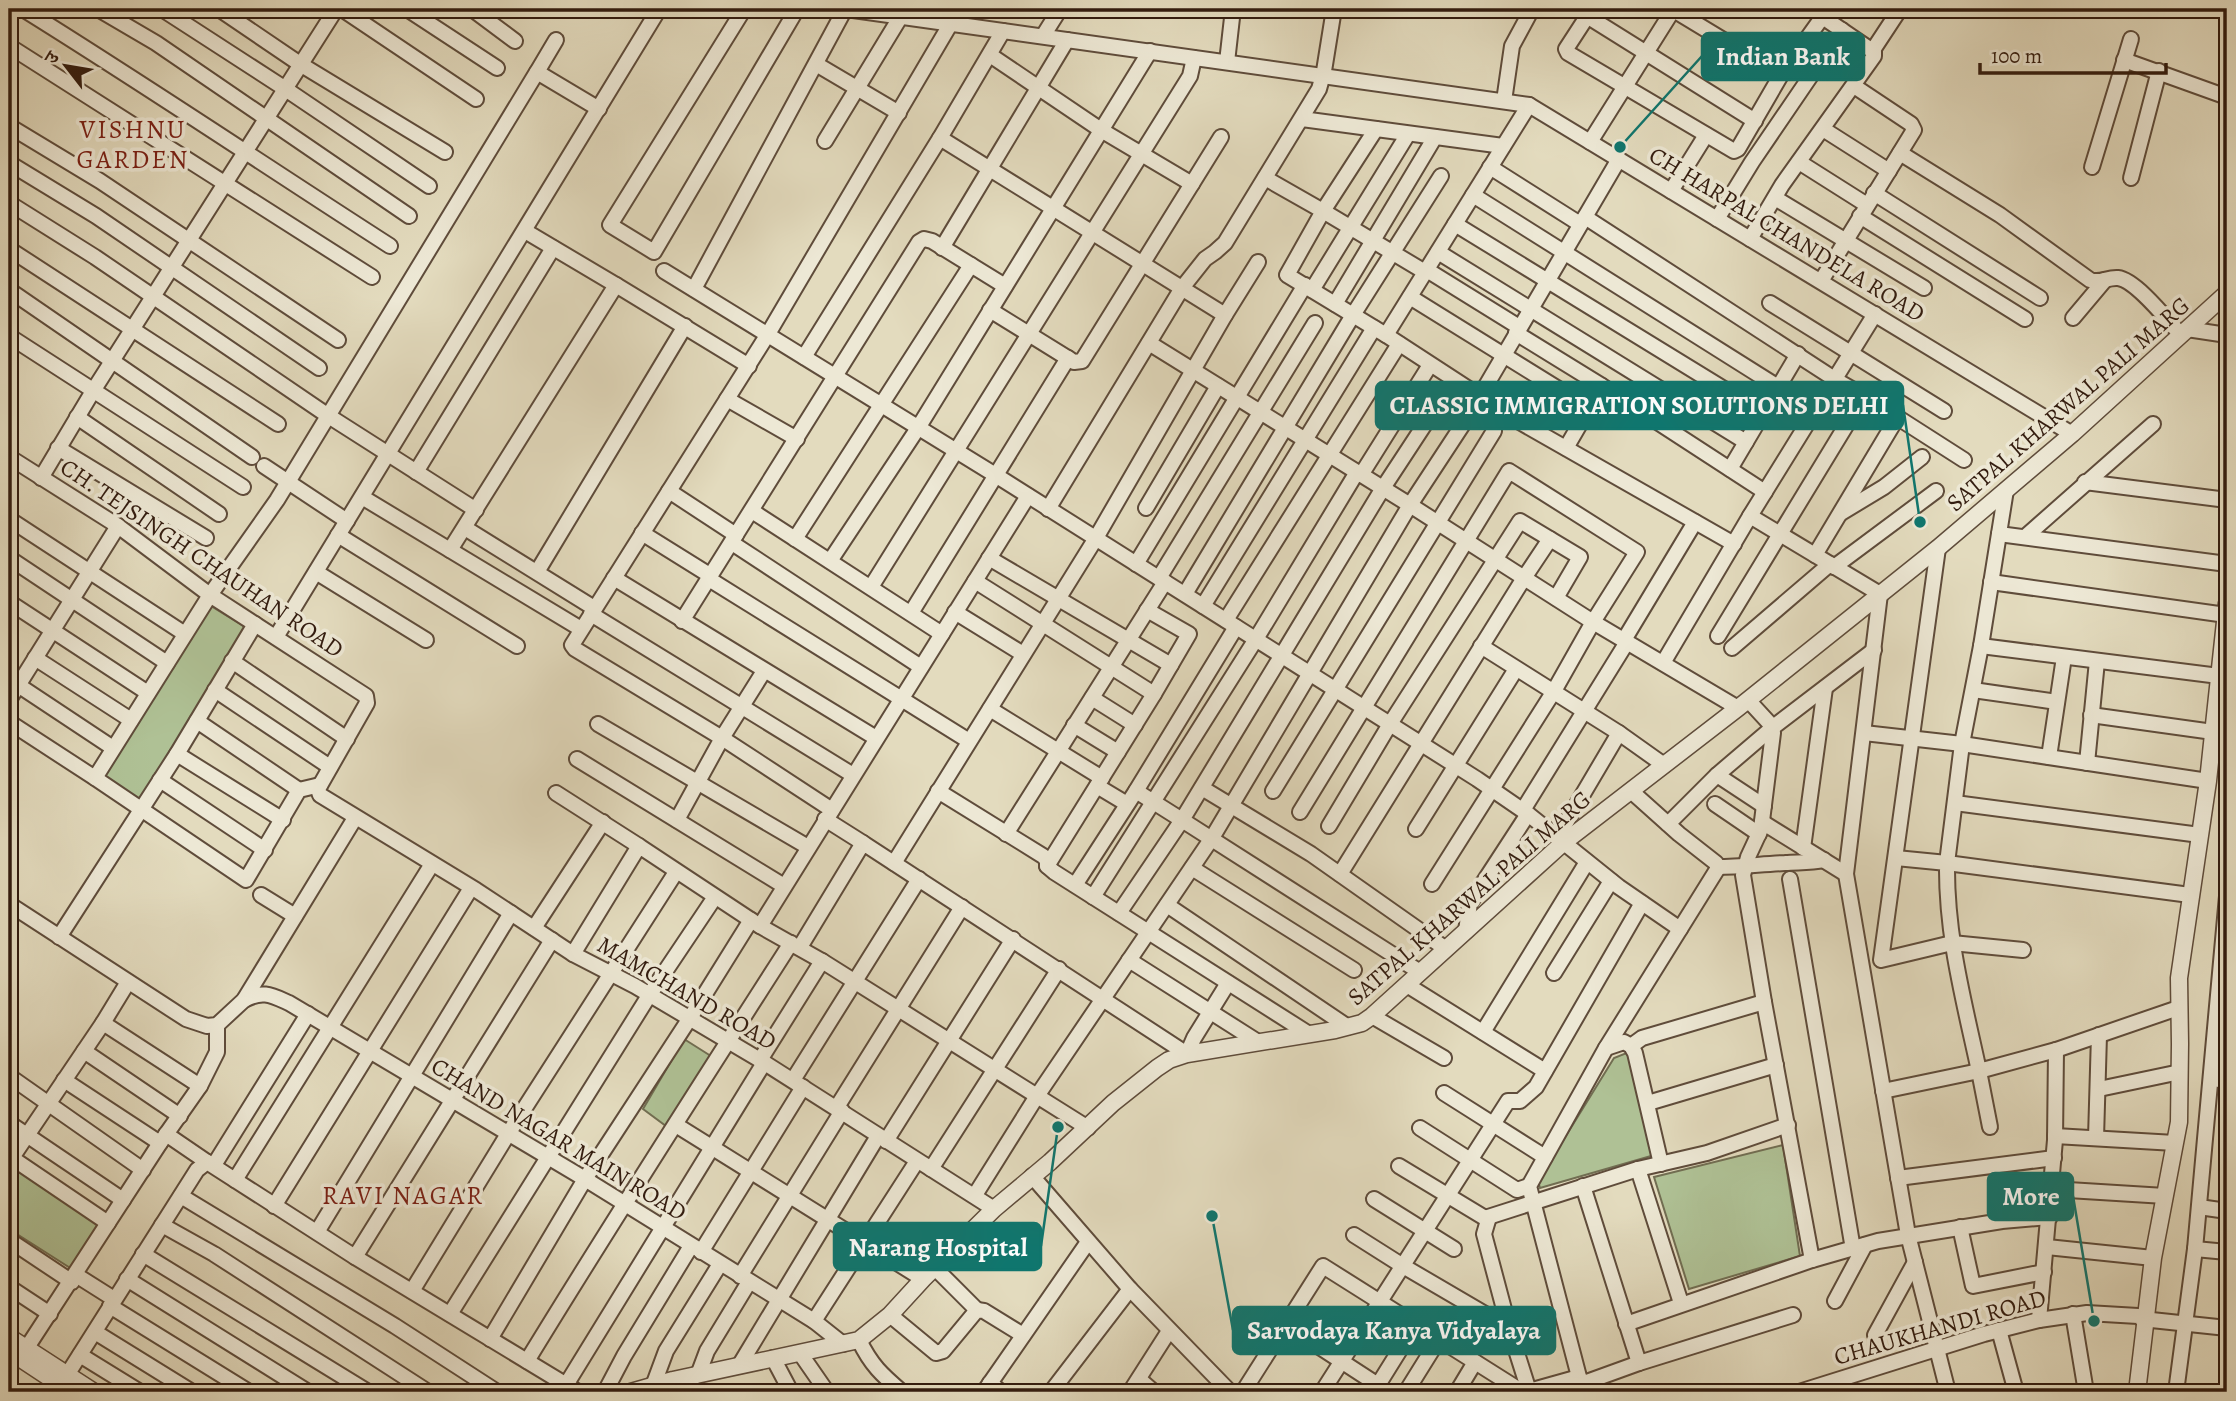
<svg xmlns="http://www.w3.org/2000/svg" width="2236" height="1401" viewBox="0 0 2236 1401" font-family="Alegreya,'Noto Serif Devanagari',serif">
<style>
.green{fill:#afc195;stroke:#716e52;stroke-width:2}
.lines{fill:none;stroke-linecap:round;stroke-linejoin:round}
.minor-casing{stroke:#5f4c3b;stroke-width:18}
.tertiary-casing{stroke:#5f4c3b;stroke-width:19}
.minor{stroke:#ede8d5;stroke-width:14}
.tertiary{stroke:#ede8d5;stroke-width:16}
.labels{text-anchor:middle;stroke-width:7;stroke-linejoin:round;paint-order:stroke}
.street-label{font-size:24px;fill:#331c0f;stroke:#ede8d5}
.neighbourhood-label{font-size:26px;letter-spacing:2px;fill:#7a1f14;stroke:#ede8d5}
.leader{fill:none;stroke:#0f766e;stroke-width:2.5}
.callout-dot{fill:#0f766e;stroke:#ede8d5;stroke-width:2.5}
.callout{fill:#0f766e;stroke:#0f766e;stroke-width:2.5}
.callout-label{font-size:26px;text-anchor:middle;font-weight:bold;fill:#fff}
</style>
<rect width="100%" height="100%" fill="#e3dbbe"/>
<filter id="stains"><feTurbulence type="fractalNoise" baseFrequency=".00286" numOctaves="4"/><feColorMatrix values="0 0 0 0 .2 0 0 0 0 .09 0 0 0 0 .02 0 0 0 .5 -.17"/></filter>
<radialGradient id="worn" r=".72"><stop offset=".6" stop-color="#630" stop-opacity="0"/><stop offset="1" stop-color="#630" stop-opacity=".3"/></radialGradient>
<g class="green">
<path d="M206,603L250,630L145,807L102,779Z"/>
<path d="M684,1039L714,1058L670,1129L643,1109Z"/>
<path d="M1634,1050L1658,1154L1540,1188L1538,1181L1614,1058Z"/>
<path d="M1783,1145L1800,1256L1689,1289L1654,1177Z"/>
<path d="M11,1164L105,1227L75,1271L9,1229V1168Z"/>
</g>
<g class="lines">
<g class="minor-casing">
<g id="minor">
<path d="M23,9C147,86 267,167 390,246"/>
<path d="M98,9L156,43L409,216"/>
<path d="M162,9L284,88L429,186"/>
<path d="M219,9L300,64L445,152"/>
<path d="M342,9L476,99"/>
<path d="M407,9L497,68"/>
<path d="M472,9L515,41"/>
<path d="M744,9L610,225L654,252L797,9"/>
<path d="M846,9L1529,105L2072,434"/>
<path d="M1592,9L1566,49L1568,53L1734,151L1738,149L1781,75L1821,19L1827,20L1874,52V56L1782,185L1750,239"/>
<path d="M1672,9L1781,75"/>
<path d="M1587,16L1755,121"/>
<path d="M1043,36L1060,9"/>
<path d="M9,46L372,277"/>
<path d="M1873,50L1900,9"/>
<path d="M990,55L1101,130L1192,184"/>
<path d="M2124,60L2227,97"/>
<path d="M1227,62L1233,9"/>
<path d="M816,64L899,113"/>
<path d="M537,72L556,40"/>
<path d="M1504,101L1512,46L1532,9"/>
<path d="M1302,119L1503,146"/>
<path d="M9,126L100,181L338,340"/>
<path d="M1376,129L1323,211L1425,272"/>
<path d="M1823,129L1889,171"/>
<path d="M940,138L1225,315"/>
<path d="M825,141L901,16"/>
<path d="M1590,142L1673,10"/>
<path d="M1900,153L2000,215L2090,280C2100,284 2107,277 2118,278C2136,280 2168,321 2181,335"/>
<path d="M1799,162L1867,205"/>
<path d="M9,163L96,216L319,368"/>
<path d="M1490,167L1580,224"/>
<path d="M2092,167L2131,39"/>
<path d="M1265,178L1323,211L1287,275L1386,335L1518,421L1734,544"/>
<path d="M2131,178L2159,71"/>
<path d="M1671,191L1706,135"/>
<path d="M1874,193L2040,298"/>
<path d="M1473,195L1778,387"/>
<path d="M1775,198L1924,288"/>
<path d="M9,203L95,257L327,415L476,510"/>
<path d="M1860,216L2025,319"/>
<path d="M1585,217L1836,380L1864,396L1964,460"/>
<path d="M1717,219L1752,162L1842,30"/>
<path d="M1455,224L1763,413"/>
<path d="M942,248L1067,40"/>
<path d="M9,249L278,424"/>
<path d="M1438,252L1746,442"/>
<path d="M1427,270L1519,327"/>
<path d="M664,271L997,476L1477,779L1528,814L1619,887L1680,929"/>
<path d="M1821,281L1914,130L1911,124L1854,86"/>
<path d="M616,285L749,366"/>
<path d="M694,289L845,9"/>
<path d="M9,290L252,457"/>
<path d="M1312,290L1408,134"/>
<path d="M1410,297L1589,408"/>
<path d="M1770,303L1944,411"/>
<path d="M1335,304L1435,137"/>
<path d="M990,310L1074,362L1082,361L1221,137"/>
<path d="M2073,318L2105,280"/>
<path d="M2187,329L2227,335"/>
<path d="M1516,333L1602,386L1765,492"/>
<path d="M1386,335L1529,105"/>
<path d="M9,336L243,487"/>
<path d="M1149,343L1410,505L1593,622L1738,708"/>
<path d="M804,357L940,138L1003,31"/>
<path d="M1480,396L1619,159"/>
<path d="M727,399L797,439"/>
<path d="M77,417L219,514"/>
<path d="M58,448L206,538"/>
<path d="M1566,448L1602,386"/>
<path d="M9,457L118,526L210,595L366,696L367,703L318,789L320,795L476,890L573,954L635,986L760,1060L994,1209"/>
<path d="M264,466L347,521"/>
<path d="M1730,469L1798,354"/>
<path d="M416,472L553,248"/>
<path d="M1361,475L1430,365"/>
<path d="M41,478L93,391L336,9"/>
<path d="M2085,482L2227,500"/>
<path d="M2006,490L1981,646L1962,744L1947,863L2190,895"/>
<path d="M669,491L736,535"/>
<path d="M362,497L581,629"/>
<path d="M1146,508L1218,386"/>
<path d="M1048,509L1182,288L1205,259L1215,252L1225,243L1319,89L1324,71L1334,9"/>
<path d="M752,511L942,634"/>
<path d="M1841,513L1884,487L1922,457"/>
<path d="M1750,516L1875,314"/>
<path d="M9,519L185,634"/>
<path d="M465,528L594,608"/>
<path d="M642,533L711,576"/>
<path d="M1999,534L2227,564"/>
<path d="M338,535L517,646"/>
<path d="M2025,537L2153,424"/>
<path d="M795,539L971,265"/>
<path d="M732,543L921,667"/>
<path d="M1938,548L1881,960L1952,943L2023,950"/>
<path d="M450,550L616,285L525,231"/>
<path d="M1815,555L1897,418"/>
<path d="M9,558L167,663"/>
<path d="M989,558L1171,665"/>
<path d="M830,561L918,428L1150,51"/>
<path d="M1136,564L1305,285"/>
<path d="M1834,567L1936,491"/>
<path d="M316,572L426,640"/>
<path d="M537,572L685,326"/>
<path d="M614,578L876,738"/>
<path d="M1159,578L1315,323"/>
<path d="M709,579L969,741"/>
<path d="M975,581L1154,694"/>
<path d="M1991,582L2226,615"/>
<path d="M871,587L1190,76L1194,58"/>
<path d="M1185,594L1353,315L1441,176"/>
<path d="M9,602L148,693"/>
<path d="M1203,606L1374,328"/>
<path d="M955,612L1023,654"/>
<path d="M911,613L1068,358"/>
<path d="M591,614L853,775"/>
<path d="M1226,620L1399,344"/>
<path d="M682,621L919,242L924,239L932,241L1005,286"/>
<path d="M1718,636L1864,396"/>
<path d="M276,637L659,9"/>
<path d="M1624,640L1695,522"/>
<path d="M1481,646L1619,733L1664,765"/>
<path d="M1981,646L2219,676"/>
<path d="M1732,648L1830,564"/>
<path d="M35,658L131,720"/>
<path d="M232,661L347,739"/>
<path d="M1663,663L1750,516L1880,594L1846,874L1908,1235L1948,1392"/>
<path d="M18,685L113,748"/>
<path d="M215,690L330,767"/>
<path d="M1973,690L2057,702"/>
<path d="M1092,698L1135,725"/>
<path d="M9,700L118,526"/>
<path d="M1748,700L1771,725L1773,733L1761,829L1748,857L1743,875L1764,1002L1812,1260"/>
<path d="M990,709L1102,778"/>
<path d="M2091,715L2213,732"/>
<path d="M197,721L299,790"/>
<path d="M9,722L95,778L246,880L299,790L320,785"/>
<path d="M598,724L808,847"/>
<path d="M1074,725L1118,752"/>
<path d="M1864,733L1962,744L2208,781"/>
<path d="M177,754L283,820"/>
<path d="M2049,757L2064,657"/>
<path d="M577,759L784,886"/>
<path d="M2087,763L2097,661"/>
<path d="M1717,775L1764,806"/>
<path d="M95,778L210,595L277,500L537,72L599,109"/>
<path d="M160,780L265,850"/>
<path d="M1097,786L1127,804"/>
<path d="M1202,788L1311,854L1446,949"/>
<path d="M938,791L1043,856L1047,860V866L1054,872L1309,1034"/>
<path d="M1273,791L1494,431"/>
<path d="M556,793L639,846"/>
<path d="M1955,803L2200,835"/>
<path d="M1715,804L1759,834"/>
<path d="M832,810L722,738L575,649L572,645L768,334L951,23"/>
<path d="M1523,810L1627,642"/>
<path d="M1300,812L1509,471L1637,552L1593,622L1554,691L1432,884"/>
<path d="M825,819L863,843"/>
<path d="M677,820L722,738L764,671"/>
<path d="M1762,822L1846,874"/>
<path d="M1668,824L1717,775L1772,728L1874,650"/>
<path d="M1329,826L1390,724L1520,521L1580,557L1556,598"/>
<path d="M1416,829L1516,669"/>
<path d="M1006,834L1165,582"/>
<path d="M1557,838L1619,733"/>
<path d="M1803,848L1825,688"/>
<path d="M1896,858L1947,863C1946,936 1964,1001 1979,1071L2056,1050L2178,1008"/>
<path d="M894,863L1096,538L1225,315L1258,262"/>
<path d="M1047,866L1154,694L1189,634L1147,610"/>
<path d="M1717,867C1740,867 1762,864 1785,863C1799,862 1810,863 1824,860"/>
<path d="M1192,868L1354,970"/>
<path d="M1340,874L1524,578L1550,539"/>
<path d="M1790,879L1853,1249"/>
<path d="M1075,885L1136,791L1236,627"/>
<path d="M261,895L295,916"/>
<path d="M1093,897L1256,639L1357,472"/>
<path d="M9,904L186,1019L207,1026L217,1025L244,1000L355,818"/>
<path d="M1167,905L1348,1027"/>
<path d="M1119,913L1182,820L1136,791"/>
<path d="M760,926L1028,496"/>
<path d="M534,928L603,822"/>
<path d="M1466,931L1470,903L1528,814"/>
<path d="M59,937L177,754L255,624"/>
<path d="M800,947L863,843L1187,1054L1194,1038L1228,983"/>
<path d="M573,954L639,846L760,926L822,961L1088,1128"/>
<path d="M1129,960L1258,1042"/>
<path d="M1420,972L1182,820L1383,488L1442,398"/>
<path d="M1554,973L1611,881"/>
<path d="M1407,985L1545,1071"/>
<path d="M244,1000C263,990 271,995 289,1003L585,1179L814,1321L843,1344"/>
<path d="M1372,1016L1444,1058"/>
<path d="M103,1023L200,1086"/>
<path d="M1483,1032L1587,862"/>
<path d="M1631,1046L1642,1038L1764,1002"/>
<path d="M1606,1048L1624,1042L1631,1046L1635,1053L1661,1164"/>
<path d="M84,1051L180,1116"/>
<path d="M760,1060L822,961"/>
<path d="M9,1076L143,1170"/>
<path d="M2211,1078L2227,1082"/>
<path d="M64,1080L160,1143"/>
<path d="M793,1080L919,879"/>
<path d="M2099,1089L2180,1072"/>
<path d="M1883,1091L1979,1071L1990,1127"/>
<path d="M1444,1093L1545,1157"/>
<path d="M1648,1103L1776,1065"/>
<path d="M837,1107L962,907"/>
<path d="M9,1123L123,1200"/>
<path d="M676,1125L923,1279"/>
<path d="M1420,1128L1517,1190L1529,1186"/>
<path d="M166,1134L207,1162"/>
<path d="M2055,1136L2175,1143"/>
<path d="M2096,1138L2099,1035"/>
<path d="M886,1141L1013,939"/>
<path d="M9,1156L108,1223"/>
<path d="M9,1162L103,1023L128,982"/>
<path d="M214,1165L308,1014"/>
<path d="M1399,1166L1485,1218L1638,1169L1707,1153L1788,1125"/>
<path d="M931,1169L1059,969"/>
<path d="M1638,1169L1681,1303"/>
<path d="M1032,1176L1130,1289L1230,1392"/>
<path d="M1898,1178L2054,1158"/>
<path d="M235,1180L432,864"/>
<path d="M1583,1186L1639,1363"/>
<path d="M2052,1189L2165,1196"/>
<path d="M975,1195L1037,1096L1212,838L1410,505L1471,412"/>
<path d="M181,1196L395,1326L497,1392"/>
<path d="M1374,1199L1454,1249"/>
<path d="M274,1206L471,888"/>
<path d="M2199,1207L2227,1211"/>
<path d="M1489,1217L1484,1234L1509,1328L1529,1391"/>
<path d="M162,1225L214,1254L428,1392"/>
<path d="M1960,1227L1973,1286L2044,1272"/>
<path d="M317,1232L511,913"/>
<path d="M1354,1235L1403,1266L1509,1328"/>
<path d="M9,1240L72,1282"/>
<path d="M2047,1247L2153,1258"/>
<path d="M2195,1249L2227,1252"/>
<path d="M701,1252L803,1087"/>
<path d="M143,1254L368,1392"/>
<path d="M355,1257L552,940"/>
<path d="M934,1267L977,1310"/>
<path d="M76,1275L114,1299"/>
<path d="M740,1276L842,1111"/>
<path d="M127,1279L308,1392"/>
<path d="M9,1287L50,1314"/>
<path d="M412,1291L508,1134L676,872"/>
<path d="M1835,1301L1865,1245"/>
<path d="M110,1306L249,1392"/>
<path d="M450,1314L650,994L715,897"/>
<path d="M2073,1314L2086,1392"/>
<path d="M890,1315L936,1353L943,1351L977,1310L984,1311L1023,1335"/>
<path d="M2039,1320L2055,1140L2056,1050"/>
<path d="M814,1321L917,1161"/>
<path d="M1626,1324L1812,1260L1878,1241L2002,1221L2050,1217"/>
<path d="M1999,1330L2016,1392"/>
<path d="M95,1332L192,1392"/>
<path d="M1875,1335L1915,1262"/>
<path d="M490,1339L585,1179L690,1018L751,920"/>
<path d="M859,1340C871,1365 882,1375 902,1392"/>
<path d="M1318,1346L1378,1385L1416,1324"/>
<path d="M26,1349L160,1143L200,1086L217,1052V1025"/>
<path d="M800,1353L827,1392"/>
<path d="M80,1355L140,1392"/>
<path d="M773,1358L791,1392"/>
<path d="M527,1361C613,1220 702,1082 791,943"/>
<path d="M739,1366L878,1136"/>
<path d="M67,1375L197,1170L207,1162L355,1257L578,1392"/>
<path d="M698,1375L707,1351L749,1282"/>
<path d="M687,1377L696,1392"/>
<path d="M1139,1379L1154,1392"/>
<path d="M990,1383L1001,1392"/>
<path d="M1581,1384L1639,1363L1793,1315"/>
<path d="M566,1385L764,1063"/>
<path d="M653,1386L666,1351L720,1264"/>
<path d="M605,1392L624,1356L691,1246"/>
<path d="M984,1392L1088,1242"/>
<path d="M1051,1392L1130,1289"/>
<path d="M1130,1392L1169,1331"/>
<path d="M1243,1392L1323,1266L1518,1389L1529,1391L1579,1377"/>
<path d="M1322,1392L1508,1101H1520L1536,1087L1642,903"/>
<path d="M1406,1392L1439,1339"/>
<path d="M1457,1392L1475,1362"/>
<path d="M1583,1392L1529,1186L1606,1048L1718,868L1716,863L1679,834L1631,791"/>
<path d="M1799,1392L1984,1334L2039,1320L2087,1313L2138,1316L2142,1319L2227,1328"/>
<path d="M2176,1392L2195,1249L2227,896"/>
</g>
</g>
<g class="tertiary-casing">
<g id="tertiary">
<path d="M9,1337L94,1392"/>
<path d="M9,1351L71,1392"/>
<path d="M631,1392L673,1380L859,1340L890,1315L923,1279L994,1209L1050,1162L1113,1103L1157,1068L1169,1060L1187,1054L1335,1030L1362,1023L1372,1016L1563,843L1738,708L1938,548L2072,434L2227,293"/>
<path d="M2137,1392L2153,1258L2179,1122L2180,1044L2179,978L2208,781L2227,603"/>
</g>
</g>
<use href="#minor" class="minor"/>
<use href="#tertiary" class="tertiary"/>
</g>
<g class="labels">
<g class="street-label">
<text transform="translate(1787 234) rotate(31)" y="8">CH HARPAL CHANDELA ROAD</text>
<text transform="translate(2068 404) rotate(-41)" y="8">SATPAL KHARWAL PALI MARG</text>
<text transform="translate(202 558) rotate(34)" y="8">CH. TEJSINGH CHAUHAN ROAD</text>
<text transform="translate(1469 898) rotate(-41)" y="8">SATPAL KHARWAL PALI MARG</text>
<text transform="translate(687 993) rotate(30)" y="8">MAMCHAND ROAD</text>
<text transform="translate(559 1139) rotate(31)" y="8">CHAND NAGAR MAIN ROAD</text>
<text transform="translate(1940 1327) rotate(-16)" y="8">CHAUKHANDI ROAD</text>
</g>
<g class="neighbourhood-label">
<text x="133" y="138">VISHNU<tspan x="133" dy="30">GARDEN</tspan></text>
<text x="403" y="1204">RAVI NAGAR</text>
</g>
</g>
<path class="leader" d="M1620 147L1702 56M1920 522L1903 405M2094 1321L2073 1196M1058 1127L1041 1246M1212 1216L1233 1330"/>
<g class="callout-dot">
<circle cx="1620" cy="147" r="7"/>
<circle cx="1920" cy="522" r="7"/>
<circle cx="2094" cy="1321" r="7"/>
<circle cx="1058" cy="1127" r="7"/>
<circle cx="1212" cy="1216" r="7"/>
</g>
<g class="callout">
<rect x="1702" y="33" width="162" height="47" rx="7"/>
<rect x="1376" y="382" width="527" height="47" rx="7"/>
<rect x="1988" y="1173" width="85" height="47" rx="7"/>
<rect x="834" y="1223" width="207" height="47" rx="7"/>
<rect x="1233" y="1307" width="322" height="47" rx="7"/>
</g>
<g class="callout-label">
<text x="1783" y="65">Indian Bank</text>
<text x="1639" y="414">CLASSIC IMMIGRATION SOLUTIONS DELHI</text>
<text x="2031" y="1205">More</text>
<text x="938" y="1256">Narang Hospital</text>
<text x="1394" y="1339">Sarvodaya Kanya Vidyalaya</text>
</g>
<rect width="2236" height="1401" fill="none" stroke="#e3dbbe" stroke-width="35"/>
<rect x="10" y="10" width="2215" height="1380" fill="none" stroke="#331c0f" stroke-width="3.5"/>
<rect x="18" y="18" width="2201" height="1366" fill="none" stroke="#331c0f" stroke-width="2"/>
<g transform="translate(66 66) rotate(301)" stroke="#ede8d5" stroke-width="5" paint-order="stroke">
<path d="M0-5L12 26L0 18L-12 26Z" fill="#331c0f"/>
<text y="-10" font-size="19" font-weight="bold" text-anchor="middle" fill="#331c0f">उ</text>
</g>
<path d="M1980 63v10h186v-10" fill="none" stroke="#331c0f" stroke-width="3.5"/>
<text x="1991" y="63" font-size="21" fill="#331c0f" stroke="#ede8d5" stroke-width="5" paint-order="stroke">100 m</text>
<rect width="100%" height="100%" filter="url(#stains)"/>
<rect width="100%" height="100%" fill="url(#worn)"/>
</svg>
